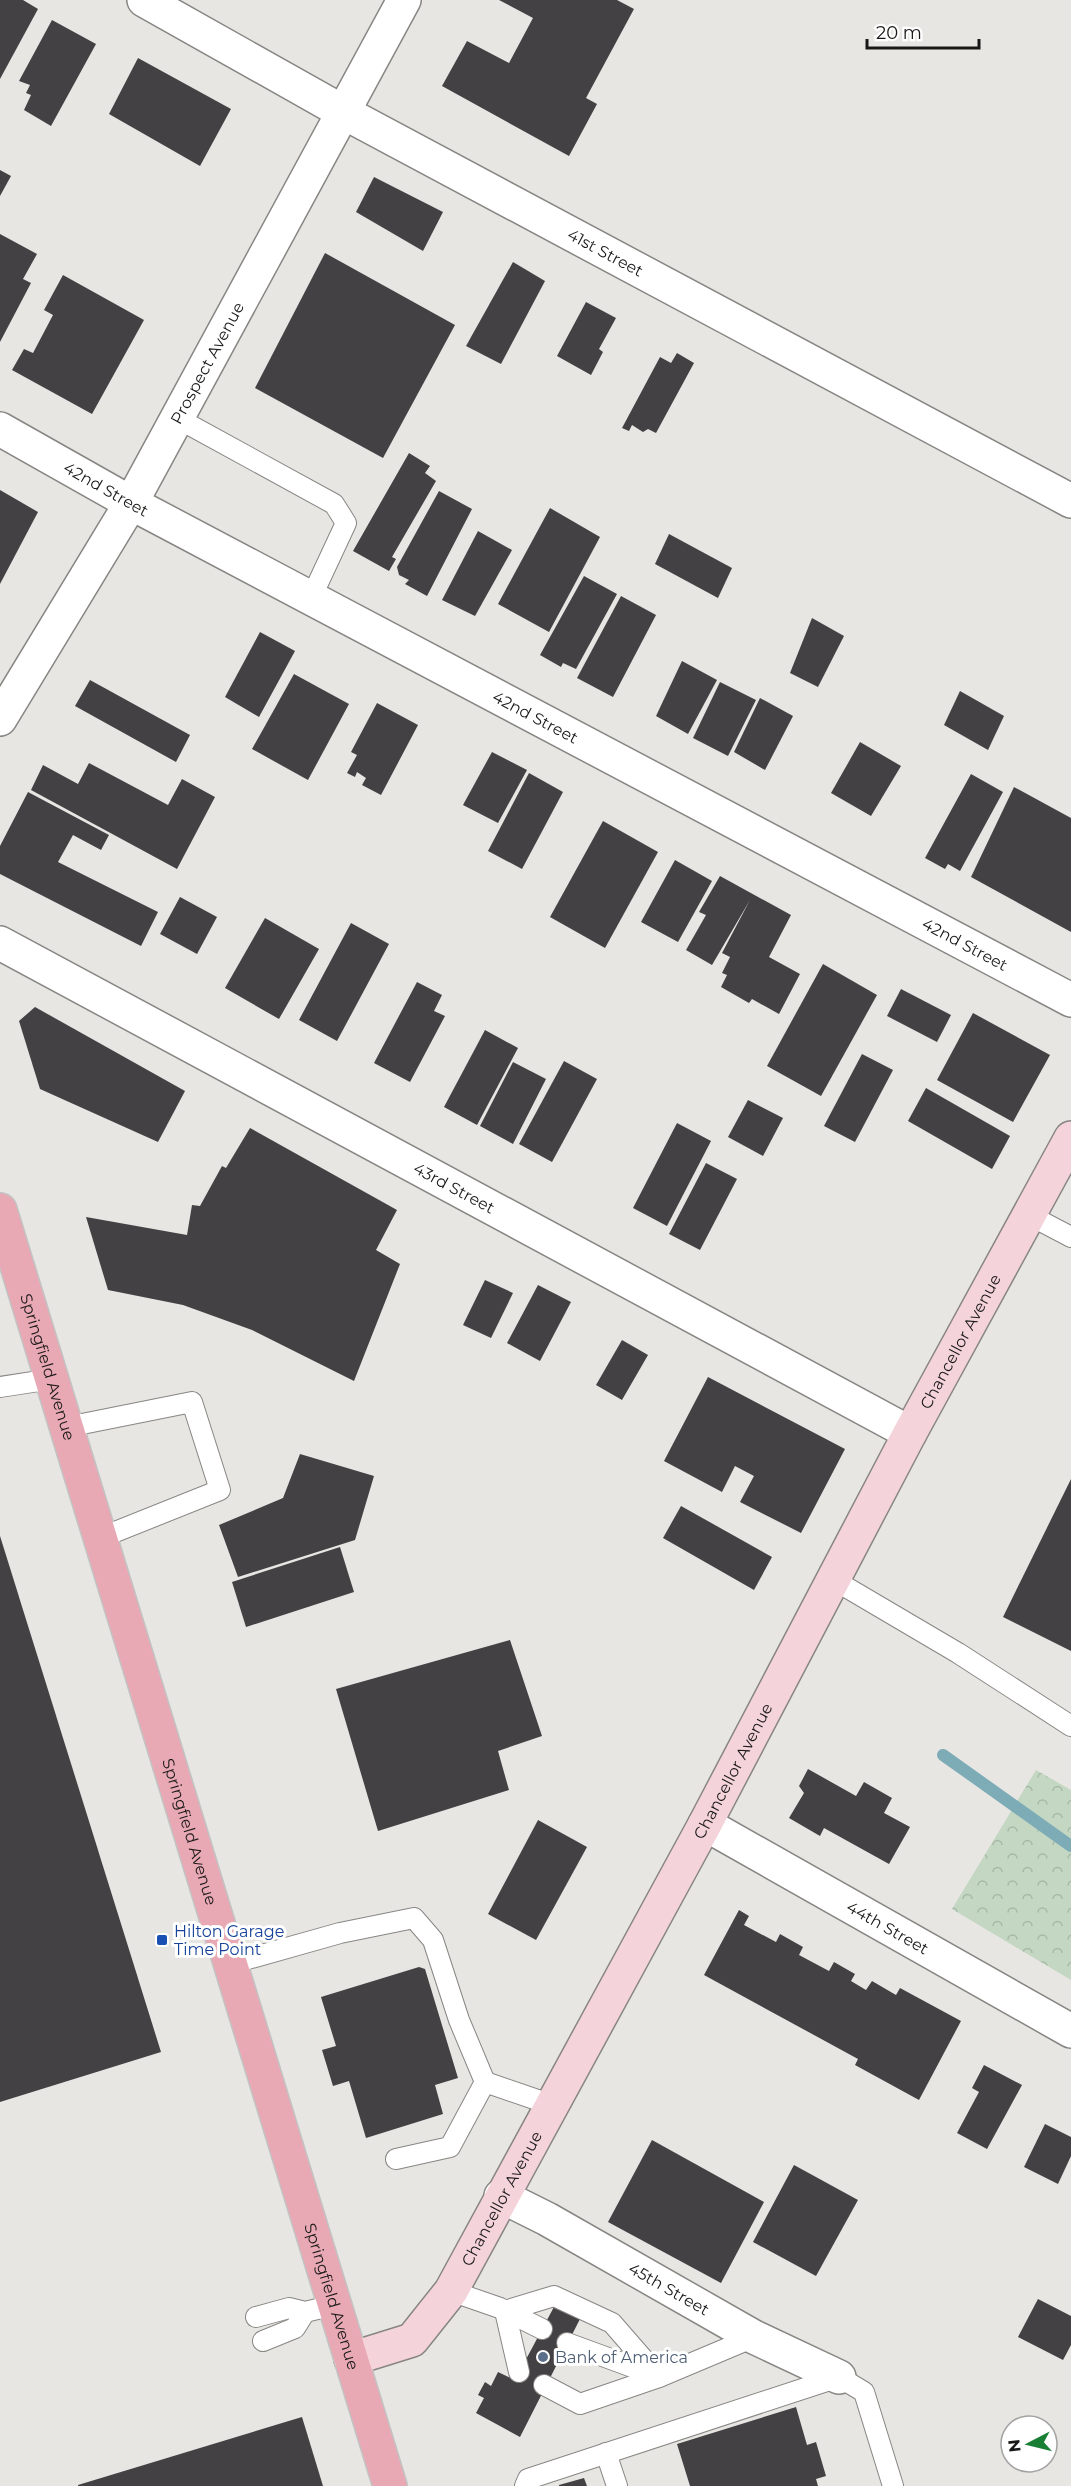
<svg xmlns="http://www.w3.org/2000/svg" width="1071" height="2486" viewBox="0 0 1071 2486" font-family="Montserrat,sans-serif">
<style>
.forest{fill:url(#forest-crowns)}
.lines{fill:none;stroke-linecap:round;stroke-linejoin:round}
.stream{stroke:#7dacb7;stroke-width:12}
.building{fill:#434143}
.service-casing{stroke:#878683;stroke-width:22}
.minor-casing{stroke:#878683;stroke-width:36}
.secondary-casing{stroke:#878683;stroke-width:36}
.primary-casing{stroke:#c3c3c3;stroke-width:36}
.service{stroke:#fff;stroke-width:20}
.minor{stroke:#fff;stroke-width:33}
.secondary{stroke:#f4d4da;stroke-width:33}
.primary{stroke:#e8a8b4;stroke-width:33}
.transit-dot{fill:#1a4fb4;stroke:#fff;stroke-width:2}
.service-dot{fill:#5c6f8a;stroke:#fff;stroke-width:2}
.labels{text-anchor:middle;stroke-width:6;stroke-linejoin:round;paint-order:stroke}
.street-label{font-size:16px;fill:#191817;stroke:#fff}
.transit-label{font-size:16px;fill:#164399;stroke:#fff;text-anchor:start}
.service-label{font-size:16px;fill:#4e5e75;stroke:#fff;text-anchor:start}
</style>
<defs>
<pattern id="forest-crowns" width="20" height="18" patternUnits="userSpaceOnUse" patternTransform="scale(1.5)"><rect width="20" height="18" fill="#c3d7c3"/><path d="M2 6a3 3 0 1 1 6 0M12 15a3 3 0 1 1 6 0" fill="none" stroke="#a7b8a7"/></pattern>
</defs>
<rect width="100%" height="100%" fill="#e8e6e3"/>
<path class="forest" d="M1036,1770L1071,1790V1980L952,1909Z"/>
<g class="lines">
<path class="stream" d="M943,1755L1071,1846"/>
</g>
<g class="building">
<path d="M0,0H23L38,9L0,79Z"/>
<path d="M499,0H617L634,9L586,98L597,104L569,156L442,86L467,41L509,63L533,18Z"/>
<path d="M52,20L96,44L51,126L24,110L31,95L26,93L30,85L19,81Z"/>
<path d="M138,58L231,109L200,166L109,114Z"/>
<path d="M0,170L11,176L0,196Z"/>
<path d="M374,177L443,212L423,251L356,212Z"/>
<path d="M0,234L37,254L23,279L31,283L0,342Z"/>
<path d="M325,253L455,325L383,458L255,388Z"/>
<path d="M513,262L545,281L501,364L466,346Z"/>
<path d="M63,275L144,320L92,414L12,370L24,349L33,353L53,315L44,310Z"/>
<path d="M586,302L616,318L599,349L603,352L591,375L557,356Z"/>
<path d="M677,353L694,363L656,433L648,429L643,432L632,425L629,431L622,428L660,357L671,363Z"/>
<path d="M409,453L430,466L425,473L436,481L392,557L396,559L389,571L353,551Z"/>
<path d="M0,490L38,512L0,584Z"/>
<path d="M439,491L472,509L427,596L405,584L409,580L399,575L397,567Z"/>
<path d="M550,508L600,537L549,632L498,604Z"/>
<path d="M478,531L512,550L475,616L442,600Z"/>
<path d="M669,534L732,568L718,598L655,564Z"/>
<path d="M584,576L617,594L576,669L563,663L561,667L540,655Z"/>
<path d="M621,596L656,615L613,697L577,678Z"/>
<path d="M812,618L844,636L818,687L790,673Z"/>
<path d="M260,632L295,651L259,717L225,697Z"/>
<path d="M682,661L717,680L688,734L656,716Z"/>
<path d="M294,674L349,704L308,780L252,749Z"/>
<path d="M90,680L190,735L176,762L75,706Z"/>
<path d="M720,682L756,700L728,756L693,738Z"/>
<path d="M960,691L1004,716L988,750L944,725Z"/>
<path d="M760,698L793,716L765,770L734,752Z"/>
<path d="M377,703L418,725L381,795L362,785L366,778L357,772L355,777L347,773L357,755L351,752Z"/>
<path d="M860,742L901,766L871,816L831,793Z"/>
<path d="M492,752L527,770L498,823L463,805Z"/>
<path d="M89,763L168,805L182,779L215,797L177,869L31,790L43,765L78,784Z"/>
<path d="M529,773L563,792L522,869L488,851Z"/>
<path d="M971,774L1003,792L960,871L948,864L945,869L925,858Z"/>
<path d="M1014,787L1071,818V932L971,877Z"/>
<path d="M28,792L109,835L101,850L73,835L58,862L158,912L141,946L0,874V846Z"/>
<path d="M603,821L658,852L605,948L550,917Z"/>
<path d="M675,860L712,881L678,942L641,922Z"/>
<path d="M720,876L791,915L769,957L800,974L779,1014L752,999L749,1003L721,987L727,975L722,973L730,957L722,953L750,900L712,965L686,950L706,915L699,912Z"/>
<path d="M180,897L217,917L197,954L160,934Z"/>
<path d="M265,918L319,949L279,1019L225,988Z"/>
<path d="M351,923L389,944L337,1041L299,1020Z"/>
<path d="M823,964L877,995L821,1096L767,1066Z"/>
<path d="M417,982L442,995L434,1011L445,1016L410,1082L374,1063Z"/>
<path d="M901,989L951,1015L937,1042L887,1016Z"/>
<path d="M35,1007L185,1091L158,1142L40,1089L19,1021Z"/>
<path d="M973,1013L1050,1055L1013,1122L937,1080Z"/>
<path d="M485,1030L518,1048L477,1125L444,1107Z"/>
<path d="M862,1054L893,1070L855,1142L824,1126Z"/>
<path d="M564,1061L597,1079L552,1162L519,1144Z"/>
<path d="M513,1062L546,1079L513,1144L480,1126Z"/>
<path d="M926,1088L1010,1136L992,1169L908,1121Z"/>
<path d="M748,1100L783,1118L763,1156L728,1137Z"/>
<path d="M677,1123L711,1141L667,1226L633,1208Z"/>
<path d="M250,1128L397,1210L376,1250L400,1264L354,1381L252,1330L183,1305L108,1290L86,1217L187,1235L192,1205L200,1206L222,1166L226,1168Z"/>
<path d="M706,1163L737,1179L700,1250L669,1234Z"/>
<path d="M485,1280L513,1293L491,1338L463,1325Z"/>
<path d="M538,1285L571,1302L540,1361L507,1343Z"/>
<path d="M622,1340L648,1355L622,1400L596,1385Z"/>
<path d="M708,1377L845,1449L801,1533L740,1502L754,1476L735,1466L722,1492L664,1461Z"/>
<path d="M300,1454L374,1476L355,1540L238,1577L219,1525L283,1498Z"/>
<path d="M1071,1479V1651L1003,1617Z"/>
<path d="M681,1506L772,1557L754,1590L663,1538Z"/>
<path d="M0,1536L161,2052L0,2102Z"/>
<path d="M340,1547L354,1592L246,1627L232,1582Z"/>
<path d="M510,1640L542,1736L498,1751L509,1790L378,1831L336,1689Z"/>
<path d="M808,1769L856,1796L864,1782L892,1798L884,1813L910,1827L889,1864L824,1828L820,1836L789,1818L804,1793L799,1786Z"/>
<path d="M538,1820L587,1847L536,1940L488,1914Z"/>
<path d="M739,1910L749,1916L744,1925L776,1942L780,1934L803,1947L799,1955L829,1971L834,1962L855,1974L851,1981L866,1990L872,1981L896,1995L900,1988L961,2021L919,2100L855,2065L858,2059L704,1975Z"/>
<path d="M419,1967L425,1969L458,2078L435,2085L443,2114L366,2138L349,2081L333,2086L322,2050L336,2046L321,1997Z"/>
<path d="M984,2065L1022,2085L987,2149L957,2133L979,2092L972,2088Z"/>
<path d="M1045,2124L1071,2137V2156L1058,2184L1024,2167Z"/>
<path d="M652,2140L764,2202L721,2283L608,2222Z"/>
<path d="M794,2165L858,2200L816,2276L753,2242Z"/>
<path d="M1038,2299L1071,2316V2345L1063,2360L1018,2337Z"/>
<path d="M555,2305L580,2319L520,2437L476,2413L484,2398L478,2395L485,2382L491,2386L498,2372L515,2380Z"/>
<path d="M796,2407L807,2445L816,2442L826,2476L816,2479L818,2486H690L677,2444Z"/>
<path d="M302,2417L323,2486H78V2485Z"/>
<path d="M584,2478L587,2486H559V2485Z"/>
</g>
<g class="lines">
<g class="service-casing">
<g id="service">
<path d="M177,418L334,504L346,523L311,598"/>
<path d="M1029,1215L1071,1237"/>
<path d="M0,1387L52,1379"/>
<path d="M67,1427L192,1402L220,1490L100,1538"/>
<path d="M834,1580L958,1653L1071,1726"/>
<path d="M230,1964L340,1933L414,1918L433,1940L459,2020L485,2082"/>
<path d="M396,2159L450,2147L485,2082L552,2105"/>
<path d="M451,2291L500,2308L542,2329"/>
<path d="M505,2311L554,2296L612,2323L659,2377"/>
<path d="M505,2311L519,2372"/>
<path d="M256,2317L289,2308L305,2312L334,2305"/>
<path d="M263,2341L295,2328L305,2312"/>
<path d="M567,2343L657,2376"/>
<path d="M544,2385L580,2404L659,2377L754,2337"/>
<path d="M606,2453L617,2486"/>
<path d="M525,2486L528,2479L839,2377L864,2392L893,2486"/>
</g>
</g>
<g class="minor-casing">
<g id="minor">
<path id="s1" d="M144,0L343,112L1071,501"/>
<path id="s2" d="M0,429L131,503L1071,1000"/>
<path id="s3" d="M0,719L131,503L404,0"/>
<path id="s4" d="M0,943L910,1433"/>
<path id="s5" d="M705,1824L1071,2031"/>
<path id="s6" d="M501,2196L547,2219L754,2337L839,2377"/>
</g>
</g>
<g class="secondary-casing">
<g id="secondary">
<path id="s7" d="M351,2359L412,2340L451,2291L705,1824L910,1433L1071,1138"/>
</g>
</g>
<g class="primary-casing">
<g id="primary">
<path id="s8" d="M0,1210L390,2486"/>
</g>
</g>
<use href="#service" class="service"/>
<use href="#minor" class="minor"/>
<use href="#secondary" class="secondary"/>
<use href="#primary" class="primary"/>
</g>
<rect class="transit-dot" x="156" y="1934" width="12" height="12" rx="3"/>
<circle class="service-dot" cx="543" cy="2357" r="6"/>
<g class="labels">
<g class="street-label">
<text dy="6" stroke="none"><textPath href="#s1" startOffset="526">41st Street</textPath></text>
<text dy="6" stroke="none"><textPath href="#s3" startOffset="412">Prospect Avenue</textPath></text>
<text dy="6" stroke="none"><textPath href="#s2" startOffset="122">42nd Street</textPath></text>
<text dy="6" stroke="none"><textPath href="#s2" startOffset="608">42nd Street</textPath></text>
<text dy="6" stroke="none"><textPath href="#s2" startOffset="1094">42nd Street</textPath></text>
<text dy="6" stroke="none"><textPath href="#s4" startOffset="516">43rd Street</textPath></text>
<text dy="6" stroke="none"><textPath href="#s7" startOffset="1204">Chancellor Avenue</textPath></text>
<text dy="6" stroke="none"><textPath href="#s8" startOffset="164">Springfield Avenue</textPath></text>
<text dy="6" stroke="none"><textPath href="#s7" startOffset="718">Chancellor Avenue</textPath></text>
<text dy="6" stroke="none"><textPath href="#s8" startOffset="650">Springfield Avenue</textPath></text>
<text dy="6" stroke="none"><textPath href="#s5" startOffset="210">44th Street</textPath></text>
<text dy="6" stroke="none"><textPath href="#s7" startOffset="232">Chancellor Avenue</textPath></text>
<text dy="6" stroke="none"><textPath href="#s6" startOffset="192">45th Street</textPath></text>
<text dy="6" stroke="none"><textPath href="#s8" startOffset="1136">Springfield Avenue</textPath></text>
</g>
<g class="transit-label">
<text x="174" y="1937">Hilton Garage<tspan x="174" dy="18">Time Point</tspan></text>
</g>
<g class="service-label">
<text x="555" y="2363">Bank of America</text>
</g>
</g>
<g transform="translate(1029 2444) rotate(263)"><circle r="28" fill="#ffffff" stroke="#a3a3a2" stroke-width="1.5"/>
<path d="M0-4.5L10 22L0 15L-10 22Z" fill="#187f34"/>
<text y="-9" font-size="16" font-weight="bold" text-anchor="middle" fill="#191817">N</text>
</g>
<path d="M867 39v9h112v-9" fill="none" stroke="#191817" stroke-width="3"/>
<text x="876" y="39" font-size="18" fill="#191817" stroke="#ffffff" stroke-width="4.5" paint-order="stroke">20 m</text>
</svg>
